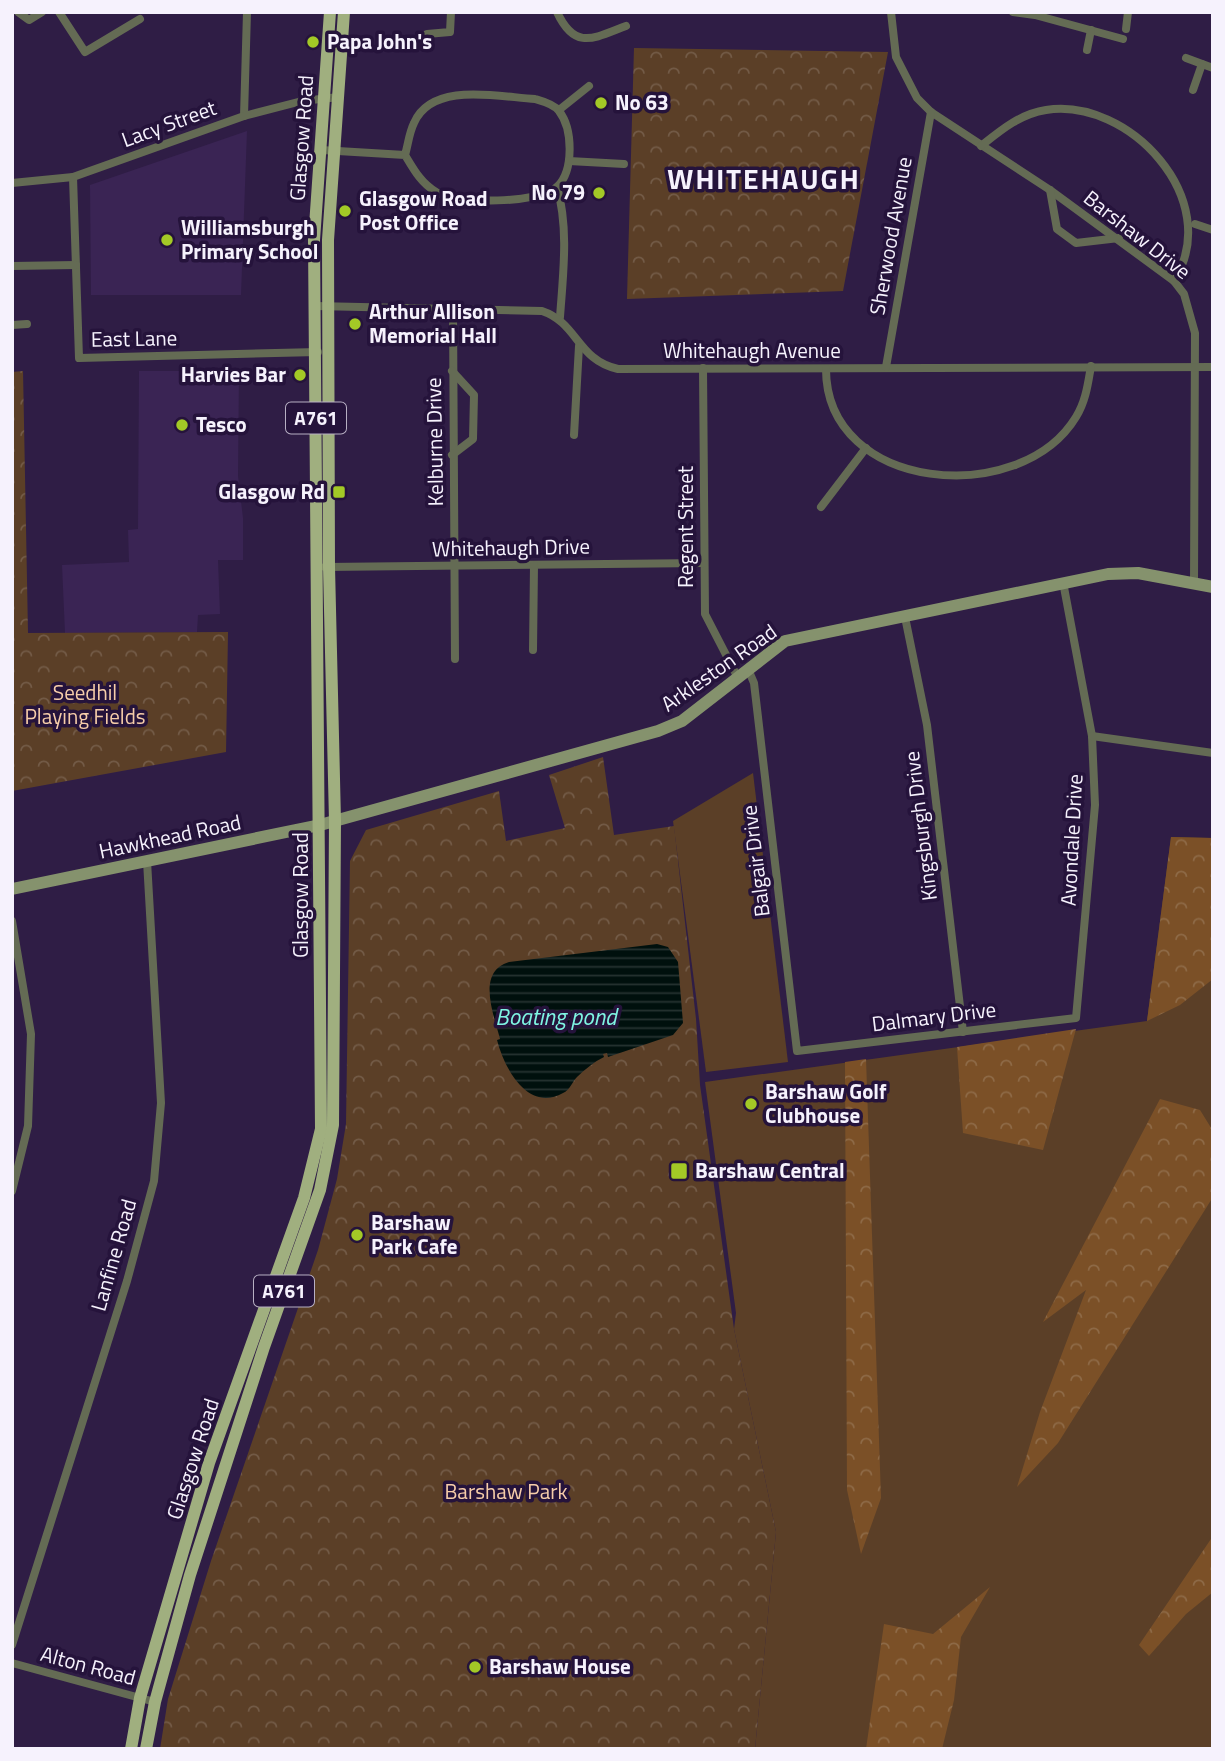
<svg xmlns="http://www.w3.org/2000/svg" width="1225" height="1761" viewBox="0 0 1225 1761" font-family="'Titillium Web',sans-serif">
<style>
.built{fill:#3a2454}
.green{fill:#5b3f27}
.forest{fill:url(#forest-crowns)}
.park{fill:url(#park-crowns)}
.water{fill:url(#water-rules)}
.lines{fill:none;stroke-linecap:round;stroke-linejoin:round}
.street{stroke:#646b54;stroke-width:8}
.secondary{stroke:#85926d;stroke-width:12}
.primary{stroke:#a0af7f;stroke-width:12}
.poi-dot{fill:#a3c926;stroke:#25133b;stroke-width:2.5}
.labels{text-anchor:middle;stroke-width:7;stroke-linejoin:round;paint-order:stroke}
.shield{fill:#25133b;stroke:#b7afc3;stroke-width:2}
.shield-label{font-size:19px;font-weight:bold;fill:#f6f2fd}
.poi-label{font-size:21px;font-weight:bold;fill:#f6f2fd;stroke:#25133b;text-anchor:start}
.street-label{font-size:21px;fill:#f6f2fd;stroke:#25133b}
.park-label{font-size:21px;fill:#f6cda9;stroke:#25133b}
.water-label{font-size:23px;font-style:italic;fill:#7ff5e3;stroke:#25133b}
.district-label{font-size:28px;font-weight:bold;letter-spacing:2px;fill:#f6f2fd;stroke:#25133b}
</style>
<defs>
<pattern id="forest-crowns" width="20" height="18" patternUnits="userSpaceOnUse" patternTransform="scale(1.75)"><rect width="20" height="18" fill="#7b5027"/><path d="M2 6a3 3 0 1 1 6 0M12 15a3 3 0 1 1 6 0" fill="none" stroke="#8e6a47"/></pattern>
<pattern id="park-crowns" width="20" height="18" patternUnits="userSpaceOnUse" patternTransform="scale(1.75)"><rect width="20" height="18" fill="#5b3f27"/><path d="M2 6a3 3 0 1 1 6 0M12 15a3 3 0 1 1 6 0" fill="none" stroke="#735b47"/></pattern>
<pattern id="water-rules" width="6" height="5" patternUnits="userSpaceOnUse" patternTransform="scale(1.75)"><rect width="6" height="5" fill="#00100d"/><path d="M0 2.5h6" fill="none" stroke="#263331"/></pattern>
</defs>
<rect width="100%" height="100%" fill="#2f1d45"/>
<g class="built">
<path d="M247,131L241,295H91L90,185Z"/>
<path d="M139,371H239L238,476L243,518V560H218L220,614L198,615L197,632L65,633L62,565L129,562L128,530L138,529Z"/>
</g>
<g class="green">
<path d="M753,773L788,1062L706,1072L673,821Z"/>
<path d="M1171,837L1213,838V1749H755L776,1532L734,1329L736,1313L705,1082L1147,1021Z"/>
</g>
<g class="forest">
<path d="M1171,837L1213,838V979L1180,1005L1147,1021Z"/>
<path d="M1076,1029L1043,1150L963,1133L957,1047Z"/>
<path d="M866,1059L881,1498L861,1554L847,1490L845,1062Z"/>
<path d="M1160,1099L1200,1110L1213,1131V1197L1058,1443L1017,1487L1040,1412L1086,1290L1043,1322Z"/>
<path d="M1213,1536V1592L1186,1614L1149,1656L1139,1645Z"/>
<path d="M990,1587L961,1637L954,1700L942,1749H866L884,1624L933,1634Z"/>
</g>
<g class="park">
<path d="M634,48L888,52L843,291L627,299Z"/>
<path d="M23,371L28,633L228,632L226,752L12,791V372Z"/>
<path d="M603,757L614,835L674,826L696,1019L700,1085L734,1329L776,1532L755,1749H160L168,1699L211,1561L318,1250L337,1179L346,1124L350,861L366,830L499,791L506,841L565,828L549,775Z"/>
</g>
<path class="water" d="M657,944L668,947L678,962L683,1023L673,1035L608,1057L607,1053L603,1054L604,1057C594,1062 585,1069 577,1077C572,1082 570,1090 563,1093C528,1113 504,1068 497,1040L500,1039C495,1018 475,972 509,962Z"/>
<g class="lines">
<g class="street">
<path d="M18,12L29,20L42,12"/>
<path d="M59,12L85,52L140,19"/>
<path d="M557,12C575,51 594,38 626,26"/>
<path d="M891,12L896,57L917,98L931,112L1050,190L1174,281L1184,294L1195,333L1194,582"/>
<path d="M1013,12L1035,15L1123,39"/>
<path d="M1126,29L1128,12"/>
<path d="M427,34L450,32L451,12"/>
<path d="M1087,50L1091,30"/>
<path d="M1186,58L1213,68"/>
<path d="M1193,90L1202,64"/>
<path d="M559,110L589,86"/>
<path d="M244,116L247,12"/>
<path d="M981,146C1001,130 1020,114 1046,110C1128,97 1225,199 1174,281"/>
<path d="M321,150L405,155C414,170 421,183 436,192C458,204 538,204 557,187C574,171 573,129 559,111C554,104 542,101 535,99C499,97 432,81 414,123C409,133 408,145 405,155"/>
<path d="M569,161L624,164"/>
<path d="M73,177L79,358L318,352"/>
<path d="M12,183L73,177L244,116L302,101L339,97"/>
<path d="M557,187C569,228 563,275 560,317"/>
<path d="M1050,190L1057,229L1076,243L1119,238"/>
<path d="M1195,224L1213,230"/>
<path d="M12,266L76,265"/>
<path d="M315,306L542,311C578,323 577,360 618,369L1213,367"/>
<path d="M453,308L455,659"/>
<path d="M12,325L27,324"/>
<path d="M886,367L931,112"/>
<path d="M703,368L705,614L738,678"/>
<path d="M826,369C826,492 1020,509 1076,417C1086,401 1088,383 1091,366"/>
<path d="M452,371L474,395L473,439L452,455"/>
<path d="M574,435L579,346"/>
<path d="M821,507L866,448"/>
<path d="M325,567L704,563"/>
<path d="M905,617L927,725L963,1032"/>
<path d="M533,650L534,565"/>
<path d="M748,669L754,683L797,1051L1076,1018L1095,805L1092,736L1063,582"/>
<path d="M1092,736L1213,753"/>
<path d="M12,921L31,1034L28,1126L12,1191"/>
<path d="M12,1645L127,1281L154,1181L161,1103L147,861"/>
<path d="M12,1663L155,1702"/>
</g>
<path class="secondary" d="M12,889L320,825L658,731L682,721L785,641L1108,574L1138,573L1213,587"/>
<g class="primary">
<path d="M131,1749L140,1698L209,1463L304,1198L321,1129L314,240L330,12"/>
<path d="M146,1749L155,1702L190,1575L264,1347L320,1190L333,1125L335,821L329,567L328,240L344,12"/>
</g>
</g>
<g class="poi-dot">
<circle cx="313" cy="42" r="7"/>
<circle cx="601" cy="103" r="7"/>
<circle cx="599" cy="193" r="7"/>
<circle cx="345" cy="211" r="7"/>
<circle cx="167" cy="240" r="7"/>
<circle cx="355" cy="324" r="7"/>
<circle cx="300" cy="375" r="7"/>
<circle cx="182" cy="425" r="7"/>
<rect x="332" y="485" width="14" height="14" rx="3.5"/>
<circle cx="751" cy="1104" r="7"/>
<rect x="670" y="1162" width="18" height="18" rx="3.5"/>
<circle cx="357" cy="1235" r="7"/>
<circle cx="475" cy="1667" r="7"/>
</g>
<g class="labels">
<g class="shield">
<rect x="286" y="402.5" width="60" height="31" rx="5"/>
<rect x="254" y="1275.5" width="60" height="31" rx="5"/>
</g>
<g class="shield-label">
<text x="316" y="425">A761</text>
<text x="284" y="1298">A761</text>
</g>
<g class="poi-label">
<text x="327" y="49">Papa John's</text>
<text x="615" y="110">No 63</text>
<text x="585" y="200" text-anchor="end">No 79</text>
<text x="359" y="206">Glasgow Road<tspan x="359" dy="24">Post Office</tspan></text>
<text x="181" y="235">Williamsburgh<tspan x="181" dy="24">Primary School</tspan></text>
<text x="369" y="319">Arthur Allison<tspan x="369" dy="24">Memorial Hall</tspan></text>
<text x="286" y="382" text-anchor="end">Harvies Bar</text>
<text x="196" y="432">Tesco</text>
<text x="325" y="499" text-anchor="end">Glasgow Rd</text>
<text x="765" y="1099">Barshaw Golf<tspan x="765" dy="24">Clubhouse</tspan></text>
<text x="695" y="1178">Barshaw Central</text>
<text x="371" y="1230">Barshaw<tspan x="371" dy="24">Park Cafe</tspan></text>
<text x="489" y="1674">Barshaw House</text>
</g>
<g class="street-label">
<text transform="translate(169 124) rotate(-20)" y="7">Lacy Street</text>
<text transform="translate(302 138) rotate(-86)" y="7">Glasgow Road</text>
<text transform="translate(1137 235) rotate(38)" y="7">Barshaw Drive</text>
<text transform="translate(891 236) rotate(-80)" y="7">Sherwood Avenue</text>
<text transform="translate(134 339) rotate(-1)" y="7">East Lane</text>
<text x="752" y="358">Whitehaugh Avenue</text>
<text transform="translate(435 442) rotate(-91)" y="7">Kelburne Drive</text>
<text transform="translate(686 527) rotate(-90)" y="7">Regent Street</text>
<text transform="translate(511 548) rotate(-1)" y="7">Whitehaugh Drive</text>
<text transform="translate(719 668) rotate(-35)" y="7">Arkleston Road</text>
<text transform="translate(921 826) rotate(-97)" y="7">Kingsburgh Drive</text>
<text transform="translate(170 837) rotate(-12)" y="7">Hawkhead Road</text>
<text transform="translate(1072 840) rotate(-87)" y="7">Avondale Drive</text>
<text transform="translate(756 861) rotate(-97)" y="7">Balgair Drive</text>
<text transform="translate(301 895) rotate(-90)" y="7">Glasgow Road</text>
<text transform="translate(934 1017) rotate(-7)" y="7">Dalmary Drive</text>
<text transform="translate(114 1255) rotate(-74)" y="7">Lanfine Road</text>
<text transform="translate(193 1459) rotate(-72)" y="7">Glasgow Road</text>
<text transform="translate(88 1666) rotate(15)" y="7">Alton Road</text>
</g>
<g class="park-label">
<text x="85" y="700">Seedhil<tspan x="85" dy="24">Playing Fields</tspan></text>
<text x="506" y="1499">Barshaw Park</text>
</g>
<g class="water-label">
<text x="556" y="1025">Boating pond</text>
</g>
<g class="district-label">
<text x="764" y="189">WHITEHAUGH</text>
</g>
</g>
<rect width="1225" height="1761" fill="none" stroke="#f6f2fd" stroke-width="28"/>
</svg>
